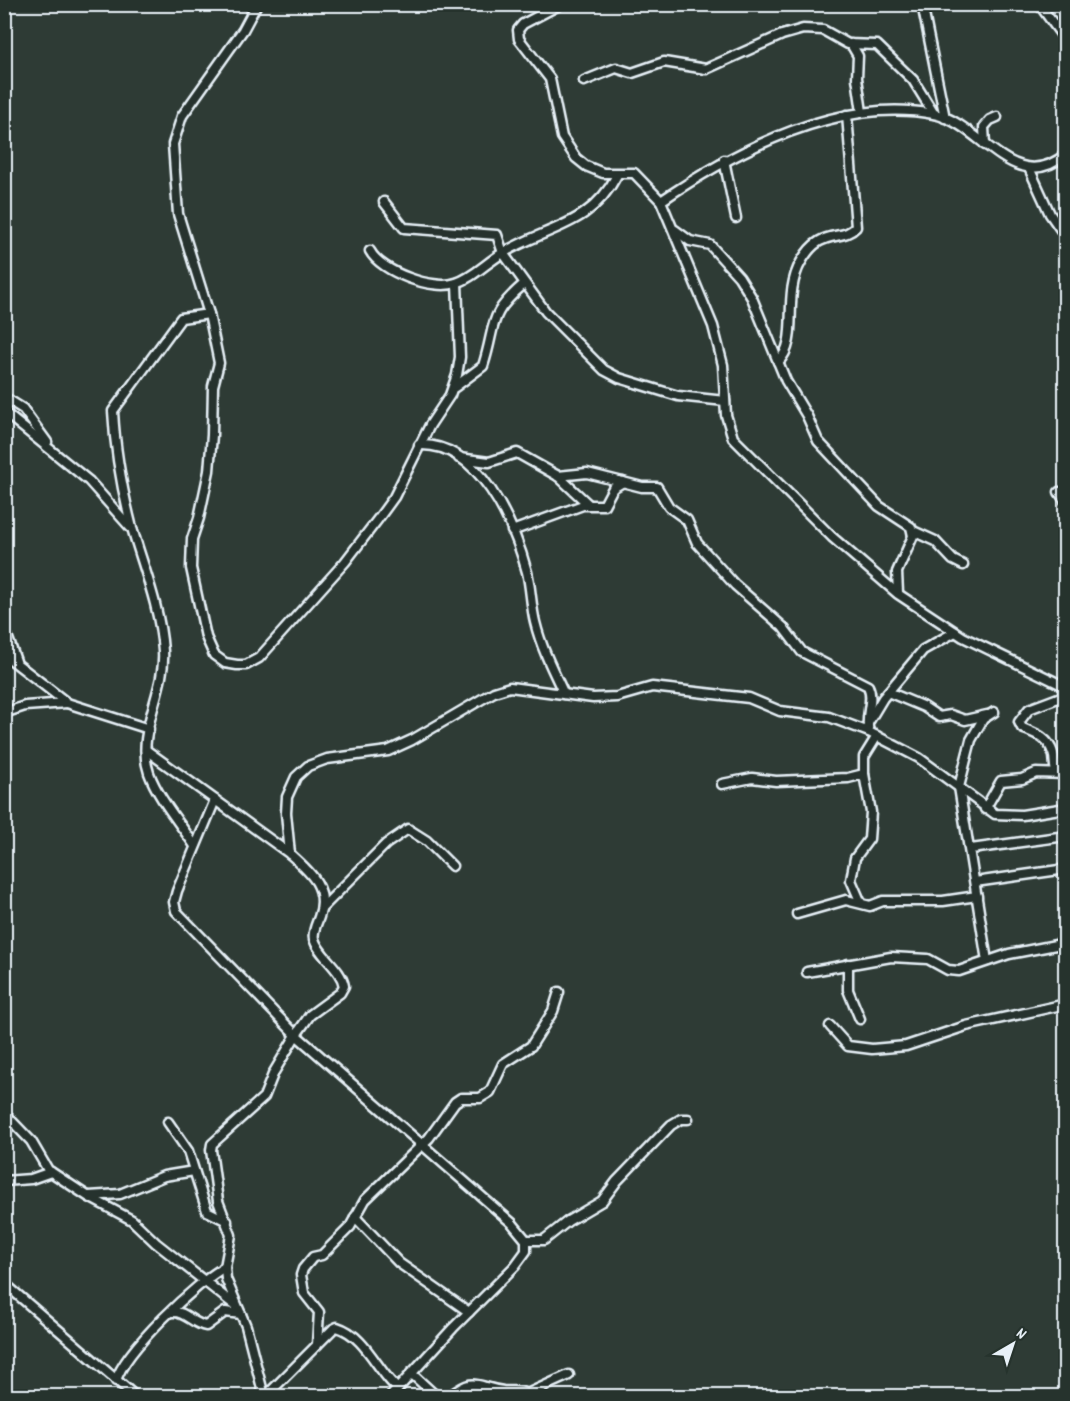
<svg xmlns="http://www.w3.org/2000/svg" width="1070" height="1401" viewBox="0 0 1070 1401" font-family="Dekko,sans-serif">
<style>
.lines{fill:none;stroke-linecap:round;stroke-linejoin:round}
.minor-casing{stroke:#e8f1f8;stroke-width:13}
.minor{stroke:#26332d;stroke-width:8}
</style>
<rect width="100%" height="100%" fill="#2e3b35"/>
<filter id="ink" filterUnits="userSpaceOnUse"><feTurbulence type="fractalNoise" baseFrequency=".0167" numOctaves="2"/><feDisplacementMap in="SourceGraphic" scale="12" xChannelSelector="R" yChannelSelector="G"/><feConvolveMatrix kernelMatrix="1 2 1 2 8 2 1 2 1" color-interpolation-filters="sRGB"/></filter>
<g filter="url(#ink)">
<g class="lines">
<g class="minor-casing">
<g id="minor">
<path d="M257,4L243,30L182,116L173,144L178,214L209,314L219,363L213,386L212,435L209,471L199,518L192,539L191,568L206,637L214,655L225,663L237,665H246L259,658L345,562L378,519L394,497L430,425L450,395L457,375L460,357L457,283"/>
<path d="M561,4L523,24L518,30L519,39L550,79L562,137L576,158L586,166L603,173H634L661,201L713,326L723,365L726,415L733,438L832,537L898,594L963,637L1066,687"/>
<path d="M922,4L945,118"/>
<path d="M1039,4L1066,41"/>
<path d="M851,44L858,56L857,78L862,112"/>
<path d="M584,81L616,68L632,73L664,62L706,69L782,35L803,29L823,30L848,44L877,45L913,80L934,114"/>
<path d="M985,145L984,127L990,120L997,117"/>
<path d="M724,160L736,218"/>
<path d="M1029,168L1050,214L1066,237"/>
<path d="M661,201C736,150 839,96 934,114C981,123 1014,198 1066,154"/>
<path d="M384,202L404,228L497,235L503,253L546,312L604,370L619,378L678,396L725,401"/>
<path d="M675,230L690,241L710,245L739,277L752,298L786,381L807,416L818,441L879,506L911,527L913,536L897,572L898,593"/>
<path d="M370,251C381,272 433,291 456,283C473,278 487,262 503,253C548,226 590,227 617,175"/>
<path d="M778,362C801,340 781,297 801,262C821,226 841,243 856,227L847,115"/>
<path d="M455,387L483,366C497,323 486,317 524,284"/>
<path d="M4,397L23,409L47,442"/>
<path d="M4,412L89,481L130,527"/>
<path d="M419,445C479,442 514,524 527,572C531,588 531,606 535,622C541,647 553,671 564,694"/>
<path d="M459,458L489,462L517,453L558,476L588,504"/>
<path d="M558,476L587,473L642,487H657L669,507L687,520L697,543L735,585L783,627L802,652L868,686C875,700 864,716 869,732"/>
<path d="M1059,492L1066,502"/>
<path d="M512,531L583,505H604L613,488L623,482"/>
<path d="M913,531L935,541L953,560L963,565"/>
<path d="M4,627L16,661"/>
<path d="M4,654L67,703L149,729"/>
<path d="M888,692L924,707L939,717L951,715L965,720L987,715"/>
<path d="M4,713L25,706L67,703"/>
<path d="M868,723L883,698L923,650L955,632"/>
<path d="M146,750L290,854C309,871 330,888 319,917C317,923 312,932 314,939C319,956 341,968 344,986L340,993L310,1015L296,1035L512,1223L526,1240V1251L515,1266L453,1328L391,1396"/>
<path d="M1057,773C1053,766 1056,760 1053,753C1048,737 1036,734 1022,728L1019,722L1029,709L1066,695"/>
<path d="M722,784L752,778L776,781L848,778L864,774"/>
<path d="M215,800L177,891L174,902L176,911L296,1035L274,1072L264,1097L212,1144L211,1150L218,1201L231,1235L225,1267L226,1279L246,1326L264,1396"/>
<path d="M985,809L1001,781L1022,779L1036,773L1066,774"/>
<path d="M195,846C180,823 158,798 149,773C135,733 166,691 163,651C160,608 144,569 132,528C122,489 115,451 113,411L181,318L209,314"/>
<path d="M971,849L1066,836"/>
<path d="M290,854L286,813L287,797L296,777L308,766L327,759L388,751L412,740L494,692L510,687L593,698L617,697L652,687L749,698L780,711L829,717L869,732L919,758L995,814L1022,815L1066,808"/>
<path d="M975,882L1066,869"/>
<path d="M861,903L851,880L855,858L869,839L871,812L864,774V757L877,736"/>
<path d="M322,908L386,844L408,829L427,841L452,866"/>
<path d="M797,914L846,900L870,906L883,901H943L977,896"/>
<path d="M987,961L959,787L971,740L983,719L994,712"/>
<path d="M848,964V990L860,1019"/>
<path d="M807,972L891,957L928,959L948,970L959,971L1009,954L1066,943"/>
<path d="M830,1026L848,1046L872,1049L906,1046L966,1026L1066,1004"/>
<path d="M4,1113L31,1141L48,1170L89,1197L132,1220L156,1243L236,1306"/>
<path d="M168,1122L188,1151L207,1211L227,1221"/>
<path d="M4,1181L31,1179L51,1172"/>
<path d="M89,1196L120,1194L164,1176L194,1171"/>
<path d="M355,1217L399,1263L469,1312"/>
<path d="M526,1240H544L568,1221L602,1201L617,1181L671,1125L681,1119H688"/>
<path d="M4,1283L135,1396"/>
<path d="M172,1312C186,1311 192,1324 206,1326L225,1312L241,1314"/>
<path d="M317,1345L319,1312L304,1293L301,1275L303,1269L313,1257L322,1255L350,1227L365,1200L429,1138L455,1102L461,1098H480L490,1092L503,1064L531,1046L553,1011L559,992"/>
<path d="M411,1373L436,1396"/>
<path d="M116,1381C124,1351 197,1282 225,1267"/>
<path d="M527,1394L569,1375"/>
<path d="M266,1396L333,1329L337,1327C366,1336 377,1371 398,1389"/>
<path d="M450,1396C476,1376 475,1387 503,1391C514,1392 520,1389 530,1396"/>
</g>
</g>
<use href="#minor" class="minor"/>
</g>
</g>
<rect width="1070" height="1401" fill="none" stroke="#26332d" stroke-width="24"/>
<rect x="12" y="12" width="1046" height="1377" fill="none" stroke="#e8f1f8" stroke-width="2" filter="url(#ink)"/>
<g transform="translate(1013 1344) rotate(39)" stroke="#26332d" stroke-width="4.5" paint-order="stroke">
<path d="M0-4.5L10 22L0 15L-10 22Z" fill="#e8f1f8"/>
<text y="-9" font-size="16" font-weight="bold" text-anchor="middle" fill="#e8f1f8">N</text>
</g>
</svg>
